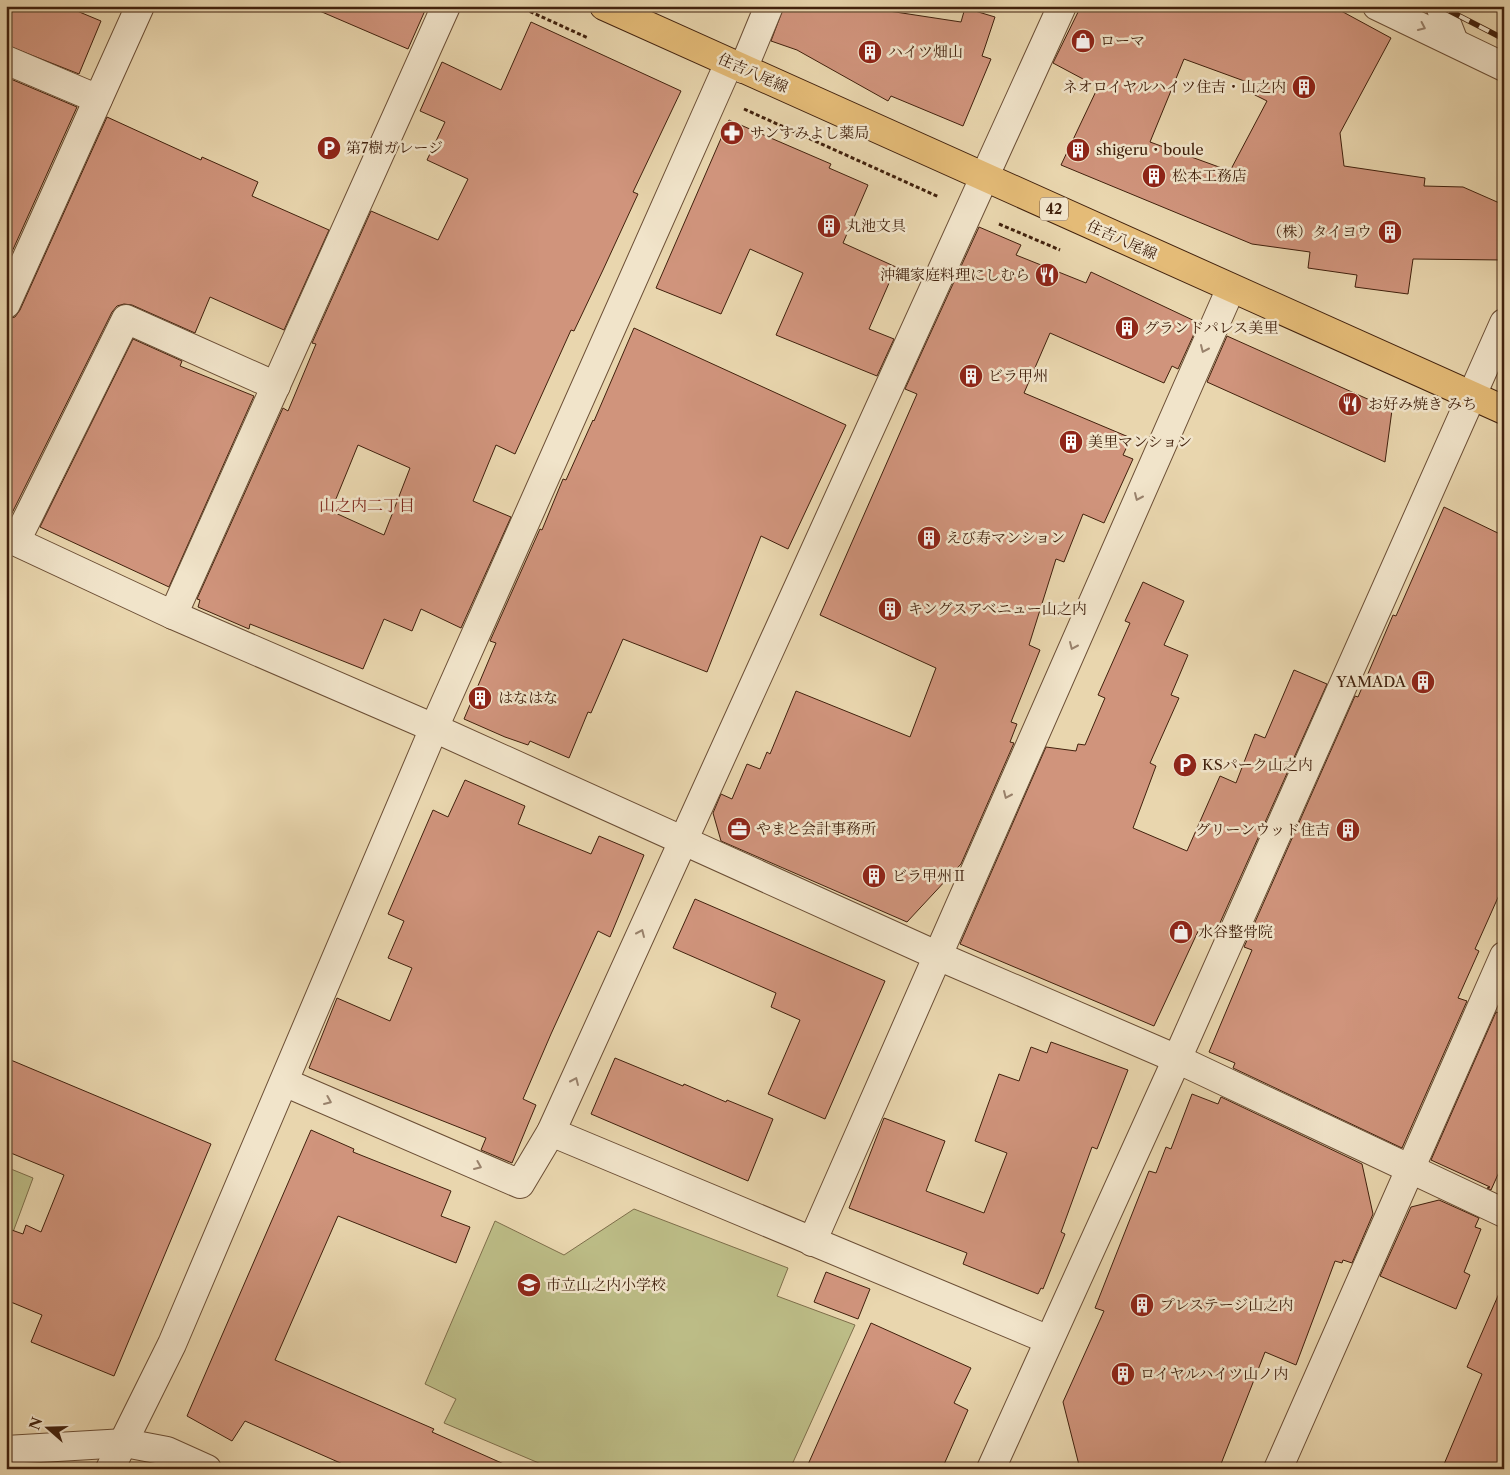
<svg xmlns="http://www.w3.org/2000/svg" width="1510" height="1475" viewBox="0 0 1510 1475" font-family="'Libre Caslon Text','Noto Serif JP',serif">
<style>
.green{fill:#bcbc86;stroke:#7e6e4a}
.building{fill:#d0947c;stroke:#41210d;fill-rule:evenodd}
.lines{fill:none;stroke-linecap:round;stroke-linejoin:round}
.minor-casing{stroke:#6b4e35;stroke-width:30}
.major-casing{stroke:#41210d;stroke-width:30}
.path{stroke:#41210d;stroke-width:3;stroke-dasharray:4 2.5;stroke-linecap:butt}
.minor{stroke:#f1e4ca;stroke-width:28}
.major{stroke:#e4bb77;stroke-width:28}
.rail-casing{stroke:#41210d;stroke-width:5.5}
.rail{stroke:#f1e4ca;stroke-width:4;stroke-dasharray:11;stroke-linecap:butt}
.oneway{stroke:#99826c}
.labels{text-anchor:middle;stroke-width:5;stroke-linejoin:round;paint-order:stroke}
.shield{fill:#f1e4ca;stroke:#765c46;stroke-width:1}
.shield-label{font-size:14px;font-weight:bold;fill:#41210d}
.poi-label{font-size:15px;fill:#41210d;stroke:#f1e4ca;text-anchor:start}
.street-label{font-size:15px;fill:#41210d;stroke:#f1e4ca}
.neighbourhood-label{font-size:16px;fill:#7a1f14;stroke:#f1e4ca}
</style>
<rect width="100%" height="100%" fill="#e9d6ae"/>
<filter id="stains"><feTurbulence type="fractalNoise" baseFrequency=".004" numOctaves="4"/><feColorMatrix values="0 0 0 0 .2 0 0 0 0 .09 0 0 0 0 .02 0 0 0 .5 -.17"/></filter>
<radialGradient id="worn" r=".72"><stop offset=".6" stop-color="#630" stop-opacity="0"/><stop offset="1" stop-color="#630" stop-opacity=".3"/></radialGradient>
<g class="green">
<path d="M6,1167L33,1178L6,1251Z"/>
<path d="M634,1209L788,1268L777,1296L855,1325L790,1469H553L444,1423L456,1399L425,1384L495,1221L564,1255Z"/>
</g>
<g class="building">
<path d="M6,6H65L101,21L79,74L6,45Z"/>
<path d="M308,6H427L408,49Z"/>
<path d="M784,6H856L961,22L965,8L995,17L982,56L991,59L963,126L891,96L888,101L797,50L771,41Z"/>
<path d="M1081,6H1332L1391,38L1340,133L1344,166L1425,178L1424,186L1463,187L1504,205V260L1413,259L1408,294L1355,287L1357,275L1308,268L1310,252L1252,244L1061,165L1098,87L1053,63ZM1184,59L1247,82L1243,89L1267,101L1230,171L1150,142Z"/>
<path d="M531,22L681,91L633,192L638,194L603,270L574,331L571,330L515,454L496,445L473,501L511,517L461,628L421,609L412,631L384,619L363,669L250,624L249,629L198,607L200,600L197,599L283,408L288,411L316,344L312,343L371,211L438,240L468,179L427,160L445,122L420,111L442,62L501,90ZM358,445L410,468L384,535L331,511Z"/>
<path d="M6,77L77,107L6,265Z"/>
<path d="M107,117L201,160L202,157L258,182L252,196L329,230L284,330L210,297L195,333L132,305L124,304L117,306L112,312L12,513L6,510V319L15,317L20,310Z"/>
<path d="M729,120L831,164L829,168L868,185L843,243L896,267L869,329L894,339L877,376L776,335L803,273L750,249L721,314L656,288Z"/>
<path d="M979,227L1021,245L1016,255L1086,283L1091,272L1199,323L1178,369L1172,366L1164,383L1050,333L1024,393L1131,438L1123,455L1133,459L1104,523L1083,514L1064,562L1056,559L1029,645L1040,650L1011,722L1017,724L1010,742L1014,743L961,864L907,922L721,841L713,813L721,794L732,799L747,764L760,769L767,752L770,754L796,691L910,737L936,668L820,615L917,394L905,389Z"/>
<path d="M634,328L846,425L788,549L761,536L707,672L623,639L591,713L588,712L569,758L530,741L528,745L505,737L464,719L496,643L490,641L540,529L542,530L563,479L566,480L593,420L594,421Z"/>
<path d="M1227,336L1392,410L1385,462L1207,382Z"/>
<path d="M133,339L182,361L180,366L254,396L169,587L40,527Z"/>
<path d="M1444,507L1504,536V884L1475,949L1479,951L1458,998L1467,1001L1402,1148L1233,1068L1235,1063L1209,1052L1252,950L1244,947L1355,696L1358,697L1393,615L1396,616Z"/>
<path d="M1143,582L1184,601L1164,645L1188,655L1171,695L1179,698L1150,763L1156,766L1133,828L1187,851L1220,776L1236,783L1255,734L1265,738L1294,670L1327,684L1215,934L1200,927L1154,1026L960,944L1046,747L1076,751L1078,744L1085,745L1105,698L1098,695L1130,623L1125,621Z"/>
<path d="M465,780L525,806L518,824L591,854L599,836L644,855L610,937L598,931L551,1034L523,1099L536,1105L512,1163L481,1150L486,1138L309,1068L337,998L390,1021L412,968L388,958L404,921L388,914L433,810L448,817Z"/>
<path d="M695,899L885,981L825,1119L768,1094L800,1020L771,1007L776,993L673,948Z"/>
<path d="M1496,1012L1504,1015V1161L1491,1190L1487,1188L1490,1187L1431,1160Z"/>
<path d="M1051,1042L1128,1070L1097,1149L1092,1147L1061,1232L1065,1234L1043,1289L1041,1288L1038,1294L963,1264L967,1253L849,1208L884,1118L945,1141L926,1191L984,1213L1007,1153L975,1141L999,1074L1019,1081L1031,1047L1047,1053Z"/>
<path d="M6,1058L211,1144L114,1376L31,1342L42,1315L6,1300V1228L23,1234L26,1225L41,1232L64,1175L6,1151Z"/>
<path d="M615,1058L683,1086L684,1084L726,1102L727,1100L773,1119L748,1181L591,1114Z"/>
<path d="M1192,1094L1218,1104L1221,1097L1362,1164L1373,1214L1352,1263L1343,1260L1342,1263L1335,1261L1296,1365L1265,1352L1219,1469H1080L1063,1402L1104,1311L1095,1308L1149,1171L1156,1173L1166,1147L1171,1149Z"/>
<path d="M311,1130L354,1149L353,1152L451,1191L441,1216L470,1227L456,1263L338,1216L275,1360L434,1429L432,1432L515,1469H354L245,1421L232,1441L187,1416Z"/>
<path d="M1439,1200L1479,1218L1475,1227L1481,1229L1464,1272L1470,1275L1456,1309L1380,1276L1411,1207Z"/>
<path d="M826,1272L870,1289L858,1319L814,1302Z"/>
<path d="M1504,1282V1469H1442L1482,1374L1467,1367Z"/>
<path d="M871,1323L971,1368L954,1403L968,1410L942,1469H806Z"/>
</g>
<g class="lines">
<g class="minor-casing">
<g id="minor">
<path d="M1377,6L1504,67"/>
<path d="M1440,6L1454,42"/>
<path d="M6,60L98,99"/>
<path d="M743,69L769,6"/>
<path d="M6,304L140,6"/>
<path d="M6,537L173,615L434,728L945,959L1177,1059L1504,1213"/>
<path d="M16,541L126,319L276,386"/>
<path d="M173,615L446,6"/>
<path d="M284,1082L520,1184L551,1132L1062,6"/>
<path d="M551,1132L1049,1340"/>
<path d="M812,1242L1231,288"/>
<path d="M6,1450L125,1443L167,1451L207,1469"/>
<path d="M110,1469L172,1344L434,728L729,63"/>
<path d="M991,1469L1177,1059L1504,323"/>
<path d="M1278,1469L1504,956"/>
</g>
</g>
<g class="major-casing">
<path id="major" d="M604,6L1504,410"/>
</g>
<g class="path">
<path d="M518,6L588,38"/>
<path d="M744,109L939,197"/>
<path d="M999,224L1060,250"/>
</g>
<use href="#minor" class="minor"/>
<use href="#major" class="major"/>
<g class="rail-casing">
<g id="rail">
<path d="M1440,6L1504,39"/>
<path d="M1497,6L1504,10"/>
</g>
</g>
<use href="#rail" class="rail"/>
</g>
<defs><path id="oneway-chevron" d="M-2-3.5L2.5 0L-2 3.5" fill="none" stroke-width="1.6" stroke-linecap="round" stroke-linejoin="round" transform="scale(1.25)"/></defs>
<g class="oneway">
<use href="#oneway-chevron" transform="translate(1422 27) rotate(25)"/>
<use href="#oneway-chevron" transform="translate(1204 349) rotate(114)"/>
<use href="#oneway-chevron" transform="translate(1138 497) rotate(114)"/>
<use href="#oneway-chevron" transform="translate(1073 646) rotate(114)"/>
<use href="#oneway-chevron" transform="translate(1007 795) rotate(114)"/>
<use href="#oneway-chevron" transform="translate(641 933) rotate(-66)"/>
<use href="#oneway-chevron" transform="translate(575 1081) rotate(-66)"/>
<use href="#oneway-chevron" transform="translate(328 1101) rotate(23)"/>
<use href="#oneway-chevron" transform="translate(478 1166) rotate(23)"/>
</g>
<defs>
<g id="shop-disc" transform="scale(1.25)"><circle r="9.5" fill="#8f2418" stroke="#f1e4ca"/><path d="M-5-2.5h2.3a2.7 3.5 0 0 1 5.4 0H5L5.5 6h-11ZM-1.5-2.5h3a1.5 2.3 0 0 0-3 0Z" fill="#fff"/></g>
<g id="building-disc" transform="scale(1.25)"><circle r="9.5" fill="#8f2418" stroke="#f1e4ca"/><path d="M-4-6H4V6H1V3H-1V6H-4ZM-2.5-4.3h1.7v1.8h-1.7ZM.8-4.3h1.7v1.8H.8ZM-2.5-1h1.7V.8h-1.7ZM.8-1h1.7V.8H.8Z" fill="#fff"/></g>
<g id="pharmacy-disc" transform="scale(1.25)"><circle r="9.5" fill="#8f2418" stroke="#f1e4ca"/><path d="M-2-6h4v4h4v4h-4v4h-4v-4h-4v-4h4Z" fill="#fff"/></g>
<g id="parking-disc" transform="scale(1.25)"><circle r="9.5" fill="#8f2418" stroke="#f1e4ca"/><path d="M-3.5-5.5H1a3.5 3.5 0 0 1 0 7H-1V5.5H-3.5ZM-1-3.4V-.6H.8a1.4 1.4 0 0 0 0-2.8Z" fill="#fff"/></g>
<g id="restaurant-disc" transform="scale(1.25)"><circle r="9.5" fill="#8f2418" stroke="#f1e4ca"/><path d="M-5-6h1v4h1v-4h1v4h1v-4h1v5L-1.5 .5V6h-2V.5L-5-1ZM5-6V6H3V1.5H1.5Q1.5-4 5-6Z" fill="#fff"/></g>
<g id="office-disc" transform="scale(1.25)"><circle r="9.5" fill="#8f2418" stroke="#f1e4ca"/><path d="M-6-3h4V-5.5h4V-3h4V5H-6ZM-1-4.5V-3h2v-1.5ZM-6 0V1H6V0Z" fill="#fff"/></g>
<g id="school-disc" transform="scale(1.25)"><circle r="9.5" fill="#8f2418" stroke="#f1e4ca"/><path d="M0-5L7-2L0 1L-7-2ZM-4 1L0 2.5L4 1V4Q0 6-4 4Z" fill="#fff"/></g>
</defs>
<g fill-rule="evenodd">
<use href="#shop-disc" x="1083" y="41"/>
<use href="#building-disc" x="870" y="52"/>
<use href="#building-disc" x="1304" y="87"/>
<use href="#pharmacy-disc" x="732" y="133"/>
<use href="#parking-disc" x="329" y="148"/>
<use href="#building-disc" x="1078" y="150"/>
<use href="#building-disc" x="1154" y="176"/>
<use href="#building-disc" x="829" y="226"/>
<use href="#building-disc" x="1390" y="232"/>
<use href="#restaurant-disc" x="1047" y="275"/>
<use href="#building-disc" x="1127" y="328"/>
<use href="#building-disc" x="971" y="376"/>
<use href="#restaurant-disc" x="1350" y="404"/>
<use href="#building-disc" x="1071" y="442"/>
<use href="#building-disc" x="929" y="538"/>
<use href="#building-disc" x="890" y="609"/>
<use href="#building-disc" x="1423" y="682"/>
<use href="#building-disc" x="480" y="698"/>
<use href="#parking-disc" x="1185" y="765"/>
<use href="#office-disc" x="739" y="829"/>
<use href="#building-disc" x="1348" y="830"/>
<use href="#building-disc" x="874" y="876"/>
<use href="#shop-disc" x="1181" y="932"/>
<use href="#school-disc" x="529" y="1285"/>
<use href="#building-disc" x="1142" y="1305"/>
<use href="#building-disc" x="1123" y="1374"/>
</g>
<g class="labels">
<rect class="shield" x="1040" y="197.5" width="28" height="23" rx="4"/>
<g class="shield-label">
<text x="1054" y="214">42</text>
</g>
<g class="poi-label">
<text x="1100" y="46">ローマ</text>
<text x="888" y="57">ハイツ畑山</text>
<text x="1286" y="92" text-anchor="end">ネオロイヤルハイツ住吉・山之内</text>
<text x="750" y="138">サンすみよし薬局</text>
<text x="346" y="153">第7樹ガレージ</text>
<text x="1096" y="155">shigeru・boule</text>
<text x="1172" y="181">松本工務店</text>
<text x="846" y="231">丸池文具</text>
<text x="1372" y="237" text-anchor="end">（株）タイヨウ</text>
<text x="1030" y="280" text-anchor="end">沖縄家庭料理にしむら</text>
<text x="1144" y="333">グランドパレス美里</text>
<text x="988" y="381">ビラ甲州</text>
<text x="1368" y="409">お好み焼き みち</text>
<text x="1088" y="447">美里マンション</text>
<text x="946" y="543">えび寿マンション</text>
<text x="908" y="614">キングスアベニュー山之内</text>
<text x="1406" y="687" text-anchor="end">YAMADA</text>
<text x="498" y="703">はなはな</text>
<text x="1202" y="770">KSパーク山之内</text>
<text x="756" y="834">やまと会計事務所</text>
<text x="1330" y="835" text-anchor="end">グリーンウッド住吉</text>
<text x="892" y="881">ビラ甲州Ⅱ</text>
<text x="1198" y="937">水谷整骨院</text>
<text x="546" y="1290">市立山之内小学校</text>
<text x="1160" y="1310">プレステージ山之内</text>
<text x="1140" y="1379">ロイヤルハイツ山ノ内</text>
</g>
<g class="street-label">
<text transform="translate(753 73) rotate(24)" y="5">住吉八尾線</text>
<text transform="translate(1122 240) rotate(24)" y="5">住吉八尾線</text>
</g>
<g class="neighbourhood-label">
<text x="367" y="511">山之内二丁目</text>
</g>
</g>
<rect width="1510" height="1475" fill="none" stroke="#e9d6ae" stroke-width="25"/>
<rect x="8" y="8" width="1495" height="1460" fill="none" stroke="#41210d" stroke-width="2.5"/>
<rect x="12" y="12" width="1485" height="1450" fill="none" stroke="#41210d"/>
<g transform="translate(48 1428) rotate(290)" stroke="#f1e4ca" stroke-width="4" paint-order="stroke">
<path d="M0-4L9 19L0 12L-9 19Z" fill="#41210d"/>
<text y="-8" font-size="14" font-weight="bold" text-anchor="middle" fill="#41210d">N</text>
</g>
<rect width="100%" height="100%" filter="url(#stains)"/>
<rect width="100%" height="100%" fill="url(#worn)"/>
</svg>
